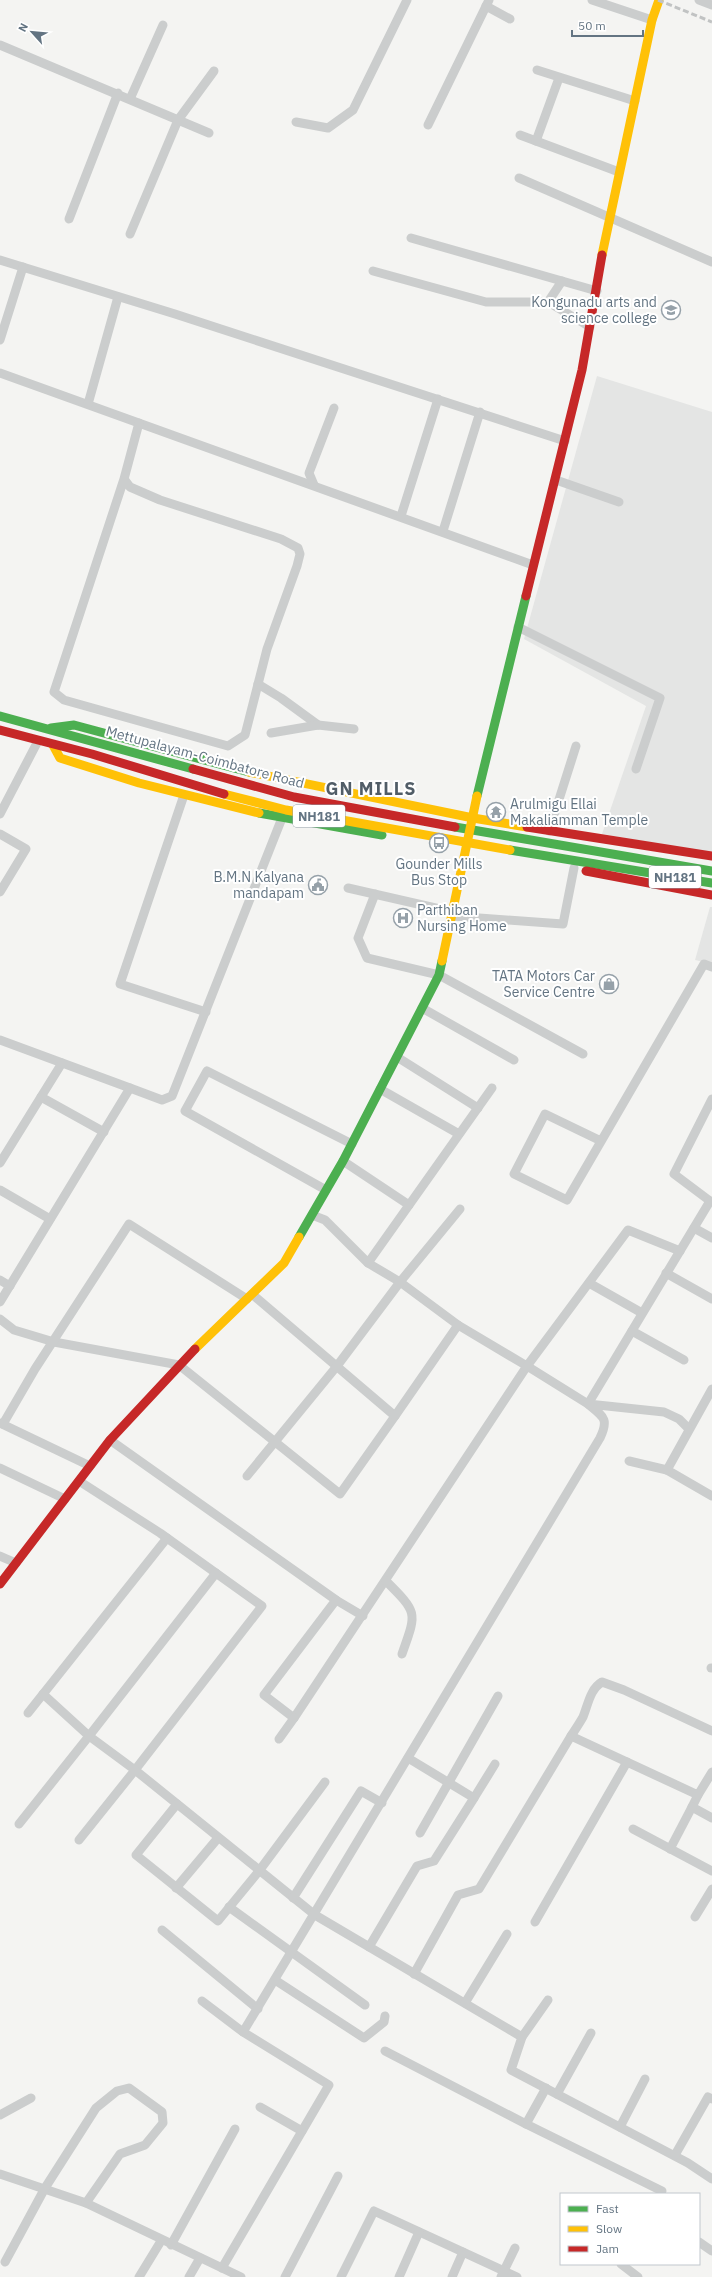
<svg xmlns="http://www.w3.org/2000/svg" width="712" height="2277" viewBox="0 0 712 2277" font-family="'IBM Plex Sans',sans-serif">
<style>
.built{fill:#e4e5e4}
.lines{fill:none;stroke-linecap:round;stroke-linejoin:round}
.street{stroke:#cbcdcd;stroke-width:9}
.fast{stroke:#4caf50;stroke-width:9}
.slow{stroke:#ffc107;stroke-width:9}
.jam{stroke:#c62828;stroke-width:9}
.rail{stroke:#c1c3c3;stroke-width:3;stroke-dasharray:6 3;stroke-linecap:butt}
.labels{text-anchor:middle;stroke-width:4;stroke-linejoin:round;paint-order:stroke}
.shield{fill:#fff;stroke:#929ea8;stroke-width:1}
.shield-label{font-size:13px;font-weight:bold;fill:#637482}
.poi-label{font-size:14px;fill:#637482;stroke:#fff;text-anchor:end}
.street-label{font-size:14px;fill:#637482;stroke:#fff}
.district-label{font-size:18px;font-weight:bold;letter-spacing:1px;fill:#515d67;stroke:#fff}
</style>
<rect width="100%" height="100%" fill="#f4f4f2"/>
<g class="built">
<path d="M597,376L712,412V853L602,834L646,706L524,639Z"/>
<path d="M710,907H712V964L695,960Z"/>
</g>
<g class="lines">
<g class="street">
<path d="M592,0L652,20"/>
<path d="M699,0L712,5"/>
<path d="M486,6L510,19"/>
<path d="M0,45L209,133"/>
<path d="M537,70L635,101"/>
<path d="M130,99L163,25"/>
<path d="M296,122L328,128L353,110L407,0"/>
<path d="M428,125L489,0"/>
<path d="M520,135L619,172"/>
<path d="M536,141L559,78"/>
<path d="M519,178L712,262"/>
<path d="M69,219L118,93"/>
<path d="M130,234L178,120L214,71"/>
<path d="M411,238L597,291"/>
<path d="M0,260L175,314L565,441"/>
<path d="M373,271L486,302H548L562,281"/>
<path d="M548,302L590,327"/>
<path d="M0,340L23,267"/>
<path d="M0,373L533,565"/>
<path d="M88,404L118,297"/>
<path d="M124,479L54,692L64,700L228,746L245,735L267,649L297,566L300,554L298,548L281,539L160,500L130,487L124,479L139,423"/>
<path d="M556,480L619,502"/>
<path d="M314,485L309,473L334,408"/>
<path d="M401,516L438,399"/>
<path d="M443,531L480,412"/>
<path d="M518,627L660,698L636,769"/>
<path d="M258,684L281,698L318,725"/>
<path d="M271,733L318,725L354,729"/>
<path d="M184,795L120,984L206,1012"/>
<path d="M0,814L38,741"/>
<path d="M549,831L576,746"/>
<path d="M0,834L26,849L0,892"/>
<path d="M348,888L453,912"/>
<path d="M375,894L358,938L367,958L439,975L583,1054"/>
<path d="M452,916L563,924L574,868"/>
<path d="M422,1008L514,1060"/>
<path d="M0,1040L130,1088L0,1302"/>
<path d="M397,1057L478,1108"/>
<path d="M130,1088L162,1100L172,1096L282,818"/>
<path d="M380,1089L459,1134"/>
<path d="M41,1097L104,1132"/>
<path d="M601,1141L545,1114L514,1174L567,1200C613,1121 658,1042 704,964L712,967"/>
<path d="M343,1161L409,1205"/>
<path d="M0,1163L62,1063"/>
<path d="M0,1190L50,1219"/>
<path d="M326,1190L185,1111L207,1071L352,1144"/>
<path d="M710,1201L674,1174L712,1099"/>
<path d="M312,1215L325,1220L368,1263"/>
<path d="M694,1228L712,1238"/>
<path d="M666,1273L712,1299"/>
<path d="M0,1280L10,1286"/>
<path d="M589,1283L642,1313"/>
<path d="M0,1319L14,1330L54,1342L179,1365L340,1494L395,1416L253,1295"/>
<path d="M458,1325L527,1366L628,1230L680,1251"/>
<path d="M632,1331L684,1360"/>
<path d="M712,1389L667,1470L712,1496"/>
<path d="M395,1416L458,1325L400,1282L368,1263L492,1088"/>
<path d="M0,1423L90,1466"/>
<path d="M3,1424L35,1369L129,1224L247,1299"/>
<path d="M110,1440L336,1600L264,1695L294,1718L527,1366L588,1404L664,1412L679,1419L689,1429"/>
<path d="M629,1461L667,1470"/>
<path d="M0,1468L65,1499"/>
<path d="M247,1476L337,1366L400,1282L460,1209"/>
<path d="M79,1481L160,1533L262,1606L135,1770L315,1915L522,2037L511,2070L688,2163L712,2179"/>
<path d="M0,1556L16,1563"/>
<path d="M386,1581C418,1613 417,1612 402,1654"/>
<path d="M336,1600L363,1616"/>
<path d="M711,1668H712"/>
<path d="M28,1713L167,1538"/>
<path d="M571,1736C575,1730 579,1724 583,1717C588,1705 590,1689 602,1682L624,1690L712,1731"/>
<path d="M279,1739L294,1718"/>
<path d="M698,1795L692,1807L712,1818"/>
<path d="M474,1798L495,1764"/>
<path d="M177,1804L136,1855L218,1921L259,1871L325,1782"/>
<path d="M19,1824L89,1736L43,1694"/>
<path d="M633,1829L712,1871"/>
<path d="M420,1833L498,1696"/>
<path d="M79,1840L135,1770L89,1736L216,1573"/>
<path d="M670,1849L692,1807"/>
<path d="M176,1888L218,1838"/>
<path d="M293,1898L361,1791L382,1803"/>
<path d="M229,1907L365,2005"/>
<path d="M695,1917L712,1889"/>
<path d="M535,1922L627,1762"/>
<path d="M162,1930L258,2009"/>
<path d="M369,1947L417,1866L434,1861L474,1798L408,1758"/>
<path d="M414,1974L458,1895L479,1889L571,1736L698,1795L712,1772"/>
<path d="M275,1980L364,2038L384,2022L385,2016"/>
<path d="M202,2001L243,2032L329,2085L222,2268"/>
<path d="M465,2003L507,1934"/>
<path d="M243,2032L600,1438C609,1419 604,1417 588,1404L710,1201L712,1202"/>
<path d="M522,2037L548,2000"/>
<path d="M385,2051L526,2124"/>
<path d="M546,2088L526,2124L662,2191"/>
<path d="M557,2094L591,2033"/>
<path d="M260,2107L302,2131"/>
<path d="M0,2115L31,2098"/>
<path d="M620,2127L645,2079"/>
<path d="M675,2155L708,2097L712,2099"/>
<path d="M0,2174L86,2203L241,2277"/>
<path d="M699,2242L712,2251"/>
<path d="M171,2245L235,2129"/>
<path d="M5,2262L45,2188L96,2108L117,2091L129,2088L162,2112L163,2123L145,2145L120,2154L86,2203"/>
<path d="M621,2264L638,2277"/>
<path d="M139,2277L161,2241"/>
<path d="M189,2277L200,2258"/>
<path d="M285,2277L338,2176"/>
<path d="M341,2277L374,2211L517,2277"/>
<path d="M399,2277L419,2232"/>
<path d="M452,2277L463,2252"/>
<path d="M501,2277L515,2248"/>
</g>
<g class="fast">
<path d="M0,716L193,769"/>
<path d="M51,728L74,725L249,772"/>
<path d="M477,796L526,596"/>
<path d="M259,813L382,835"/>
<path d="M455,827L712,871"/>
<path d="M510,850L712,883"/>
<path d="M299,1237L343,1161L439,975L442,961"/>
</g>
<g class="slow">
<path d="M602,255L652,20L659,0"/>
<path d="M53,745L60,758L139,783L259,813"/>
<path d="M249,772L473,818L527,827"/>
<path d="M224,794L286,810L510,850"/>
<path d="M442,961L477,796"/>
<path d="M195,1349L284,1263L299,1237"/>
</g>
<g class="jam">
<path d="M526,596L582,370L602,255"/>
<path d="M0,730L92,754L224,794"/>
<path d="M193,769L294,797L455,827"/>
<path d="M527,827L712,856"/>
<path d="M586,871L712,895"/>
<path d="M0,1584L110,1440L195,1349"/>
</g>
<path class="rail" d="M658,0L712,22"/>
</g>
<defs>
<g id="university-ring" transform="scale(1)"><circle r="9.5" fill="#fff" stroke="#96a1a9" stroke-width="1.5"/><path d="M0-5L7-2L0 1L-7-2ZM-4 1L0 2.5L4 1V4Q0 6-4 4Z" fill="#96a1a9"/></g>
<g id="temple-ring" transform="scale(1)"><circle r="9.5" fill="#fff" stroke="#96a1a9" stroke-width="1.5"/><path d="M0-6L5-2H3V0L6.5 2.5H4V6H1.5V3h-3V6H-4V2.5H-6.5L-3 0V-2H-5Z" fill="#96a1a9"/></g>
<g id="bus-ring" transform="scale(1)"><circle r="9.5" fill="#fff" stroke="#96a1a9" stroke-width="1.5"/><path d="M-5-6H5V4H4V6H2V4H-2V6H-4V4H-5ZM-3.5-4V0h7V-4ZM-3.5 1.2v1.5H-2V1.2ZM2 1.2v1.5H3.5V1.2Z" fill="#96a1a9"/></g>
<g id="civic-ring" transform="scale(1)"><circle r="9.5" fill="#fff" stroke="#96a1a9" stroke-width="1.5"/><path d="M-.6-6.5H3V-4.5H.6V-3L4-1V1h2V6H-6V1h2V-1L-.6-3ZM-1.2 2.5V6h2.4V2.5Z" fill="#96a1a9"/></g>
<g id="hospital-ring" transform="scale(1)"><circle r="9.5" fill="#fff" stroke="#96a1a9" stroke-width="1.5"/><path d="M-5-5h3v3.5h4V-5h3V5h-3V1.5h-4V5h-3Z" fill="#96a1a9"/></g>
<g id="shop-ring" transform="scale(1)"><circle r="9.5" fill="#fff" stroke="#96a1a9" stroke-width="1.5"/><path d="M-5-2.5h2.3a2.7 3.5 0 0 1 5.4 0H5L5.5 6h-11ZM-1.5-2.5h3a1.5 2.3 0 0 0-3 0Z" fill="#96a1a9"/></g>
</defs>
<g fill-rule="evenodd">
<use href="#university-ring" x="671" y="310"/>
<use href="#temple-ring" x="496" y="812"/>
<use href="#bus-ring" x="439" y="843"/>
<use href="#civic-ring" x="318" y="885"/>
<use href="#hospital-ring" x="403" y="918"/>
<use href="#shop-ring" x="609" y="984"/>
</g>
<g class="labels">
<g class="shield">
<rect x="293" y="805" width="52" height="22" rx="3"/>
<rect x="649" y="866" width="52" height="22" rx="3"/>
</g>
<g class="shield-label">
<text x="319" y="821">NH181</text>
<text x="675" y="882">NH181</text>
</g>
<g class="poi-label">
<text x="657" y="307">Kongunadu arts and<tspan x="657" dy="16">science college</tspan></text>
<text x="510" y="809" text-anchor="start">Arulmigu Ellai<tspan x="510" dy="16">Makaliamman Temple</tspan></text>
<text x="439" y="869" text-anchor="middle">Gounder Mills<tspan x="439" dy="16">Bus Stop</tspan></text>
<text x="304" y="882">B.M.N Kalyana<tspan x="304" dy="16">mandapam</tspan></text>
<text x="417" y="915" text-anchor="start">Parthiban<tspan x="417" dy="16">Nursing Home</tspan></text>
<text x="595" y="981">TATA Motors Car<tspan x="595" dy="16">Service Centre</tspan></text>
</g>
<g class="street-label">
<text transform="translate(205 757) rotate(15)" y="5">Mettupalayam-Coimbatore Road</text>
</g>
<g class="district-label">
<text x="371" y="795">GN MILLS</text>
</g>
</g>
<rect x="560" y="2193" width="140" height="72" fill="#ffffff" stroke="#c1c7cd"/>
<rect x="568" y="2206" width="20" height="6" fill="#4caf50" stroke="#c1c7cd"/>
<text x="596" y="2213" font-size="12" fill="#637482">Fast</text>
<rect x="568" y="2226" width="20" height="6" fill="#ffc107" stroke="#c1c7cd"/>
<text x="596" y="2233" font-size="12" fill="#637482">Slow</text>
<rect x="568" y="2246" width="20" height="6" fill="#c62828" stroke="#c1c7cd"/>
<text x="596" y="2253" font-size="12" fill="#637482">Jam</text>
<g transform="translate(32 32) rotate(297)" stroke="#ffffff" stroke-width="3" paint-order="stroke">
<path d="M0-3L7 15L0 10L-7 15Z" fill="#637482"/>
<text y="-6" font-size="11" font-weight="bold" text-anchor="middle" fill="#637482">N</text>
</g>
<path d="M572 30v6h71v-6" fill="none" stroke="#637482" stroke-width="2"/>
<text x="578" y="30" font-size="12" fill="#637482" stroke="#ffffff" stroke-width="3" paint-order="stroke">50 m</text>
</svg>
